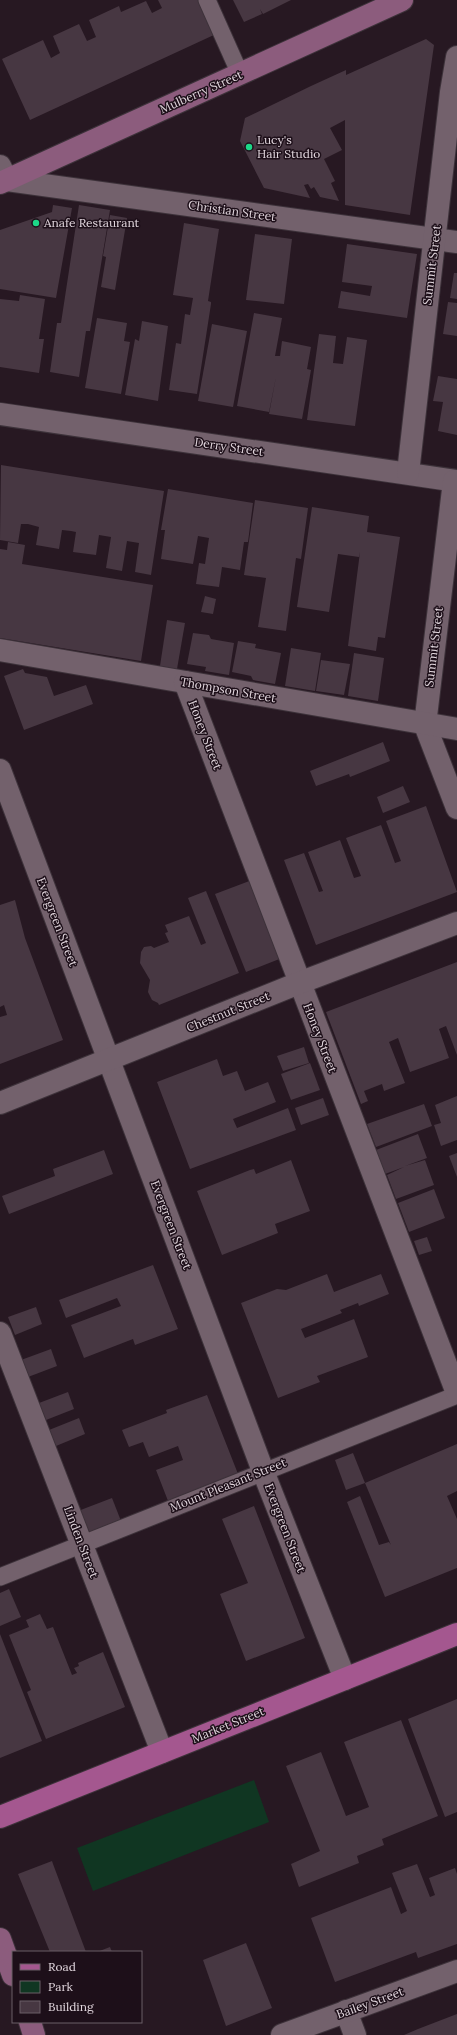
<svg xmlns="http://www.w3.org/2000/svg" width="457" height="2035" viewBox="0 0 457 2035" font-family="Lora,serif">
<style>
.green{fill:#103622}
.building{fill:#473742}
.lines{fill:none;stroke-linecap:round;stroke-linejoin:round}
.service-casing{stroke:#3d323a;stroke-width:19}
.minor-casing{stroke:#3d323a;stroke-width:24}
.secondary-casing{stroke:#3d323a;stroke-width:24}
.primary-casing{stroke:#3d323a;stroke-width:24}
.service{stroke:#73616c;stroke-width:17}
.minor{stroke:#73616c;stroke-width:22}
.secondary{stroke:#8c5c7d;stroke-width:22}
.primary{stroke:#a4578f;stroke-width:22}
.poi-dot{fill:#1cd988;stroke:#1d0f19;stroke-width:1.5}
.labels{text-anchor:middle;stroke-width:3;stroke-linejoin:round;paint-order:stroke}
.street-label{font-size:12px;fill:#e0d5dc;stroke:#1d0f19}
.poi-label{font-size:12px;fill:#e0d5dc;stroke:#1d0f19;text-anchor:start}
</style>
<rect width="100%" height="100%" fill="#271822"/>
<path class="green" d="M254,1780L269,1822L93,1891L77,1848Z"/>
<g class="building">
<path d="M158,0H201L216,34L30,120L2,59L43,40L51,58L60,53L53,36L79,24L87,41L96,37L89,20L119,6L121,12L146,1L152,13L162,8Z"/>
<path d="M233,0H291L263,14L260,9L262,14L244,22Z"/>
<path d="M426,39L434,45L410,215L345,205V120L330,128L342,150L324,159L335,181L331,183L339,201L320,197L314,187L311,189L308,184L304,185L310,198L264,188L240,141L245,118L311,86L346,70V75Z"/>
<path d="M53,205L72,208L56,298L0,289V230L52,212Z"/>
<path d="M79,205L110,210L90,331H86L79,377L50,372L57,323H61Z"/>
<path d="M110,215L127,218L115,290L101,287L106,257L103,256Z"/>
<path d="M184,223L219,229L208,301L211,302V304L197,394L169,390L176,343L181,344L185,314L190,315L193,298L173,295Z"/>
<path d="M255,234L292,239L284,304L246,300Z"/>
<path d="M347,244L417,254L407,318L338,308L341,291L370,296L372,286L342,282Z"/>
<path d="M454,273H457V299L450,298Z"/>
<path d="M20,295L45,299L39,339H44L39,373L0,367V299L19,301Z"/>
<path d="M448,302L457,303V336L443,334Z"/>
<path d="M254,313L282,318L275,356H280L282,341L311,347L307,369L311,370L302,419L269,414L276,377L269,412L237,406Z"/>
<path d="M97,318L127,323L124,341L130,342L121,394L85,388Z"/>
<path d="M142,321L168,326L158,401L125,395L135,339L139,341Z"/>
<path d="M212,324L247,331L233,407L198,401Z"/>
<path d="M319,334L336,336L333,363L343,364L347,337L367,340L355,426L307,420Z"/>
<path d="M438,376L457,379V435L438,431L443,402L433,401Z"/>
<path d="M1,465L164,491L151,575L135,572L139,543L127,541L122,571L106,568L111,537L99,535L96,555L73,552L76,532L71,531L62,530L59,549L36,545L39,527L28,524H21L18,543L0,540Z"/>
<path d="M168,489L253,503L248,542H244L240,570L222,567L219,587L196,584L199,563L205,564L209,538L198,536L193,564L161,559L165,530H161Z"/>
<path d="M255,500L308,508L301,559L296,558L286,631L258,627L266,578L244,575Z"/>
<path d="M312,507L369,516L367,532L400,537L385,638L378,637L376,651L348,646L360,552L359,557L338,554L329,612L297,607Z"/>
<path d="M8,542L25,545L22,564L153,585L141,661L0,638V549L7,550Z"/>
<path d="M205,596L216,599L213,614L201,612Z"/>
<path d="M167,620L185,623L177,669L160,666Z"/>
<path d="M193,633L209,635L211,639L234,643L229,675L205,671L206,667L187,664Z"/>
<path d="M238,641L256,644L255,648L281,653L275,684L253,680L251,676L232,672Z"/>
<path d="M291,648L321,653L315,691L285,686Z"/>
<path d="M354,653L384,658L378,701L348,696Z"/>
<path d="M321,660L350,664L344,695L316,691Z"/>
<path d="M23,669L25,673L47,677L54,696L86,685L93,704L24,730L4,676Z"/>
<path d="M383,742L390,761L350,777L349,774L316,786L310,771Z"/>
<path d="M403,786L410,802L383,813L377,797Z"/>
<path d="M426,806L457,892L316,945L284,860L304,853L319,892L323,891L308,852L340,840L354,878L361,876L346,838L381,825L395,863L401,861L386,821Z"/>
<path d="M257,878L287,956L246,972L215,894Z"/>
<path d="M206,891L239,973L159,1005L158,1003L152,1000L148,992L150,980L140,963L141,952L144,947L151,946L154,948L169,942L165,933L168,932L165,925L189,916L201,945L206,943L188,898Z"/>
<path d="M15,900L25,938L63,1040L0,1064V1017L7,1015L4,1005L0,1007V905Z"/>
<path d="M457,962V1055L446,1026L439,1029L449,1058L410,1072L398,1038L389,1042L405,1083L384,1091L382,1084L364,1091L368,1101L361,1104L326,1012Z"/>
<path d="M304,1047L309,1063L283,1071L277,1056Z"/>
<path d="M217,1059L223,1076L237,1071L245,1091L268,1082L276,1102L233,1119L237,1128L288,1108L296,1130L190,1169L157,1082Z"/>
<path d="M310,1063L320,1090L291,1100L281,1074Z"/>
<path d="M457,1096V1140L441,1146L434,1125L441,1123L435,1105Z"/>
<path d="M323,1098L329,1115L301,1125L295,1108Z"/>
<path d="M424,1104L432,1126L376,1147L367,1124Z"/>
<path d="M418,1134L427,1158L405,1166L425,1160L434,1185L396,1199L387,1175L404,1167L385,1174L376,1150Z"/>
<path d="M104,1150L113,1174L9,1214L2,1196L55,1176L53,1169Z"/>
<path d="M457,1153V1177L449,1156Z"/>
<path d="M291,1160L310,1211L275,1224L278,1233L222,1255L197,1191L250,1170L254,1169L256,1174Z"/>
<path d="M434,1189L445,1218L409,1232L398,1203Z"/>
<path d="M427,1237L432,1251L419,1255L414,1241Z"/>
<path d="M153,1265L178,1329L135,1345L133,1339L84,1358L71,1325L121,1306L117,1298L66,1318L59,1300Z"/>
<path d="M327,1274L334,1292L381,1274L389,1294L359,1306L358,1303L340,1310L342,1313L301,1329L305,1338L354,1319L368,1357L317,1376L320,1382L278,1398L241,1303L277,1289L286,1290Z"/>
<path d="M36,1307L42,1324L15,1335L8,1317Z"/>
<path d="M51,1349L57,1366L28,1377L21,1360Z"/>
<path d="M68,1392L74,1409L46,1420L39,1403Z"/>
<path d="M207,1395L240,1479L170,1506L156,1470L183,1460L178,1446L149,1457L143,1442L129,1447L122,1430L167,1413L166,1410Z"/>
<path d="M79,1418L85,1434L56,1446L49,1430Z"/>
<path d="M457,1444V1491L447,1496L457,1519V1568L385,1597L347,1502L360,1496L379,1545L389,1542L391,1545L365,1483Z"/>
<path d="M353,1453L365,1483L346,1490L335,1460Z"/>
<path d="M112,1498L121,1521L87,1534L78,1511Z"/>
<path d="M254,1506L305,1638L246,1661L220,1594L248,1583L222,1519Z"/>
<path d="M9,1589L21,1617L0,1626V1593Z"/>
<path d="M40,1614L47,1629L53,1627L72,1675L77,1673L74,1668L79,1666L78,1663L103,1652L125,1707L46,1739L27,1692L31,1690L9,1635L29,1627L26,1620Z"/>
<path d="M0,1634L42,1741L0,1758Z"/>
<path d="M457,1699V1812L445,1817L408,1719Z"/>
<path d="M401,1720L438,1816L382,1839L384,1845L357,1856L359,1863L299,1887L291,1864L320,1851L286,1766L321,1752L346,1816L369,1807L344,1742Z"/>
<path d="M52,1861L53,1864L86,1952H50L18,1874Z"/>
<path d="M417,1864L430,1897L435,1895L429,1878L455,1868L457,1874V1944L418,1958L416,1952L335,1982L311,1918L391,1887L401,1914L407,1911L392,1873Z"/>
<path d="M246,1943L272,2008L226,2026L203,1960Z"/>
<path d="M110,1947L112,1952H97Z"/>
<path d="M457,2014V2035H404L418,2029Z"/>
</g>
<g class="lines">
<g class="service-casing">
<g id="service">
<path d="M207,0L240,74"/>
<path d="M0,1577L457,1395"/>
</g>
</g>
<g class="minor-casing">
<g id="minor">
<path d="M0,166L7,180L457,242"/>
<path d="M0,414L457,481"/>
<path d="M408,473L451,92L457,57"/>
<path d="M454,481L425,725L457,808"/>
<path d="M0,650L457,729"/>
<path d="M185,682L457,1393"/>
<path d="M0,770L263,1471L345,1679"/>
<path d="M0,1103L299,983L457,923"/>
<path d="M0,1333L162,1752"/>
<path d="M346,2011L355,2035"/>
<path d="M282,2035L457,1971"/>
</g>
</g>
<g class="secondary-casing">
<g id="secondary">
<path d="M0,183L402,0"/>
<path d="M0,1939L13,1975"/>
<path d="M30,2022L34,2035"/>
</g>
</g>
<g class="primary-casing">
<path id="primary" d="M0,1817L457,1634"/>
</g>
<use href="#service" class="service"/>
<use href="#minor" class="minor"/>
<use href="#secondary" class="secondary"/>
<use href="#primary" class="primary"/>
</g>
<g class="poi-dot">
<circle cx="249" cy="147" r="4"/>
<circle cx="36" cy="223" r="4"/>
</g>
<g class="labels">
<g class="street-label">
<text transform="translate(201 92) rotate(-24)" y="4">Mulberry Street</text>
<text transform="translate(232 211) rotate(8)" y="4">Christian Street</text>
<text transform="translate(432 265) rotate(-83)" y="4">Summit Street</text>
<text transform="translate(229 447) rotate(8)" y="4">Derry Street</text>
<text transform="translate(434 647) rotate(-83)" y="4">Summit Street</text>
<text transform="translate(228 690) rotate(10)" y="4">Thompson Street</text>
<text transform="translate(205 735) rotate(69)" y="4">Honey Street</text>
<text transform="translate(57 922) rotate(69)" y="4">Evergreen Street</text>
<text transform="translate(228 1012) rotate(-22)" y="4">Chestnut Street</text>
<text transform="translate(320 1038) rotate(69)" y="4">Honey Street</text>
<text transform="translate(171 1225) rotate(69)" y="4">Evergreen Street</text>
<text transform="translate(228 1485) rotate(-22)" y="4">Mount Pleasant Street</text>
<text transform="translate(285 1528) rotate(69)" y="4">Evergreen Street</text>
<text transform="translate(81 1542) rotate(69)" y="4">Linden Street</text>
<text transform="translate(228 1725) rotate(-22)" y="4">Market Street</text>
<text transform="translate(370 2003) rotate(-20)" y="4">Bailey Street</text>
</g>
<g class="poi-label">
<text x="257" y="144">Lucy's<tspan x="257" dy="14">Hair Studio</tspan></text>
<text x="44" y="227">Anafe Restaurant</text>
</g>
</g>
<rect x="12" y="1951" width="130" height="72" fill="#1d0f19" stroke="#6b5e67"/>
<rect x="20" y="1964" width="20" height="6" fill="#a4578f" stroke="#6b5e67"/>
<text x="48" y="1971" font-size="12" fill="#e0d5dc">Road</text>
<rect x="20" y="1981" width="20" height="12" fill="#103622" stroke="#6b5e67"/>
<text x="48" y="1991" font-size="12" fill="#e0d5dc">Park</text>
<rect x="20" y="2001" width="20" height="12" fill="#473742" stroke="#6b5e67"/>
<text x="48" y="2011" font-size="12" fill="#e0d5dc">Building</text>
</svg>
